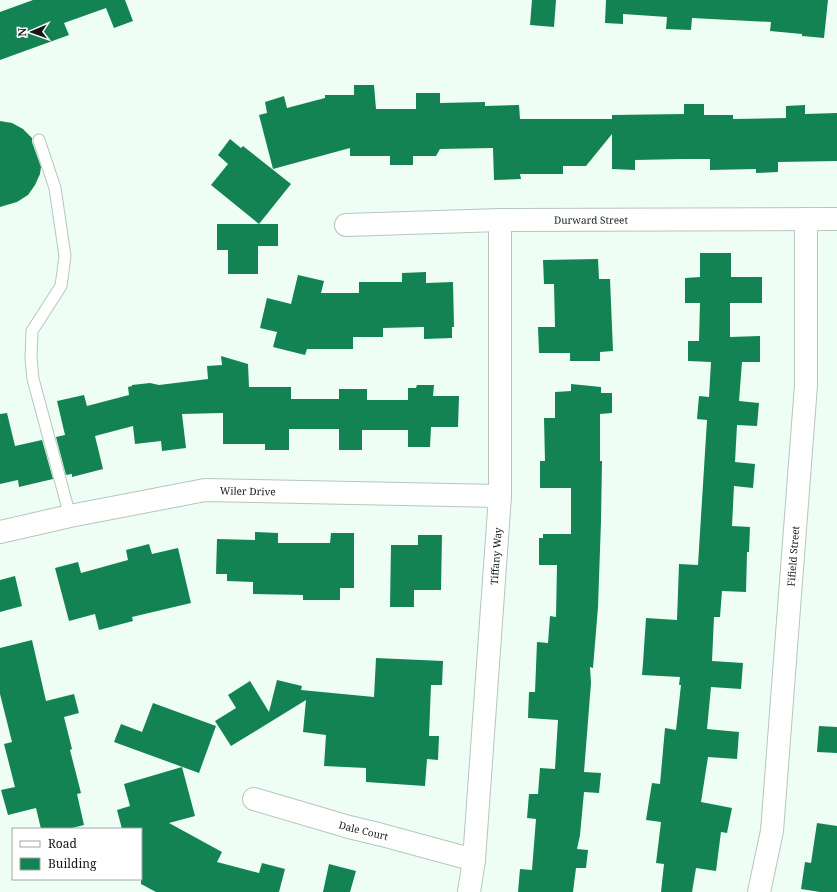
<svg xmlns="http://www.w3.org/2000/svg" width="837" height="892" viewBox="0 0 837 892" font-family="'Noto Serif',serif">
<style>
.building{fill:#138353}
.lines{fill:none;stroke-linecap:round;stroke-linejoin:round}
.lane-casing{stroke:#b7c6bc;stroke-width:13}
.street-casing{stroke:#b7c6bc;stroke-width:24}
.lane{stroke:#fff;stroke-width:11}
.street{stroke:#fff;stroke-width:22}
.labels{text-anchor:middle;stroke-width:3.5;stroke-linejoin:round;paint-order:stroke}
.street-label{font-size:10px;fill:#141916;stroke:#fff}
</style>
<rect width="100%" height="100%" fill="#eefef4"/>
<g class="building">
<path d="M33,0H125L133,21L114,28L106,8L64,23L69,35L0,60V12Z"/>
<path d="M532,0H556L554,27L530,25Z"/>
<path d="M606,0H828L824,38L802,36V34L770,31L771,22L692,18L691,30L666,29L667,17L623,14V24L605,23Z"/>
<path d="M354,85H374L376,109H416V93H440V103L485,102V106L519,105L520,119H612V115L684,114V104H704V115H733V119L786,118V106L805,105V114L837,113V161L778,162V172L756,173V169L710,170V159H683L635,160V170L612,169V134L586,166H563V174H520L521,179L494,180L493,148L440,149L436,156H413V165H390V156H350V148L273,169L259,115L267,113L265,102L284,96L287,108L325,98V95H354Z"/>
<path d="M0,121L12,123L23,129L32,138V142L41,167L40,174L35,185L28,195L17,202L0,207Z"/>
<path d="M230,139L241,148L243,146L291,184L259,224L211,185L228,164L218,155Z"/>
<path d="M217,224H278V246H258V274H228V250H217Z"/>
<path d="M700,253H731V277H762V303H730V337L760,336V362H742L739,401L759,403L757,426L737,425L735,462L755,464L753,488L734,486L732,526L750,527L749,552H747L746,592L722,591L720,617H714L712,661L743,663L741,689L711,687L707,729L739,732L737,759L708,757L701,802L732,808L727,833L721,832L716,871L696,868L692,892H661L664,864L656,863L661,822L646,820L652,783L660,784L665,728L676,730L681,685H679L680,677L642,675L643,663L646,618L677,620L679,564L698,565L707,420L697,419L699,396L709,397L711,362L688,361V341H699L700,303H685V278L700,277Z"/>
<path d="M598,259L599,279H610L613,351L600,352V361H570V353H539L538,327H555L554,284H544L543,260Z"/>
<path d="M426,272V283L453,282L454,327H452V338L424,339V327L383,328V337H353V349H307L305,355L273,347L277,332L260,328L267,298L291,304L298,275L324,281L321,293H359V282H402V273Z"/>
<path d="M221,356L248,364L249,387H291V399H339V389H367V400H408V388H416L417,385H434L433,396H459L458,427H431L430,447H408V430H362V450H339V429H289V450H265V444H223V413L182,414L186,448L162,451L161,441L135,444L133,426L95,436L103,469L72,477V474L66,475L56,437L65,435L57,401L84,395L87,406L129,395L128,387L132,386V385L150,383L159,385L208,379L207,366L222,365Z"/>
<path d="M571,384L601,387V393H612V413L600,414V461H602L601,521L598,607L593,668L590,667L591,683L584,772L601,773L599,793L584,792L580,835L577,849L588,850L586,868H576L573,892H518L520,869L532,870L536,819L527,818L529,794H538L540,768L555,769L558,720L528,718L529,692H535L537,642L548,643L550,616L556,617L557,565H539V538H543V534H571V488H540V461H545L544,418H555V392L571,391Z"/>
<path d="M7,413L15,446L42,440L53,479L19,487L18,480L0,484V414Z"/>
<path d="M255,532L278,533V543H330L331,533H354V588H340V600H303V595L253,594V582L227,581V574H216L217,539L255,540Z"/>
<path d="M418,535H442L441,590H414V607H390L391,545H418Z"/>
<path d="M149,544L152,554L178,548L191,603L132,617L133,621L99,630L95,614L69,621L55,568L78,562L81,573L128,560L126,550Z"/>
<path d="M15,576L22,606L0,612V580Z"/>
<path d="M32,640L46,701L74,694L79,713L64,717L72,749L70,750L81,793L77,794L84,825L68,829H41L36,808L8,815L1,790L15,787L4,744L12,742L0,694V648Z"/>
<path d="M376,658L443,661L442,685H431L429,736H439L438,760L427,759L425,786L366,782V768L324,766L326,735L303,732L306,700L231,746L215,721L236,708L228,695L250,681L269,712L277,680L302,686L301,690L374,697Z"/>
<path d="M153,703L216,726L199,773L114,742L121,724L142,732Z"/>
<path d="M819,726L837,727V753L817,752Z"/>
<path d="M182,767L195,816L169,823L222,852L217,862L259,873L262,863L285,869L279,892H156L141,884V829H122L117,810L130,806L124,784Z"/>
<path d="M817,823L837,826V892H820L801,889L805,862L811,863Z"/>
<path d="M329,864L356,871L350,892H323Z"/>
</g>
<g class="lines">
<g class="lane-casing">
<path id="lane" d="M39,140L55,188L65,256L61,286L32,331L31,358L33,379L70,516"/>
</g>
<g class="street-casing">
<g id="street">
<path id="s1" d="M346,225L500,220L837,219"/>
<path id="s2" d="M0,532L70,516L205,490L500,496"/>
<path id="s3" d="M254,799L349,827L382,835L474,860"/>
<path id="s4" d="M469,892L474,860L500,496V220"/>
<path id="s5" d="M759,892L772,831L806,385V219"/>
</g>
</g>
<use href="#lane" class="lane"/>
<use href="#street" class="street"/>
</g>
<g class="labels">
<g class="street-label">
<text dy="4" stroke="none"><textPath href="#s1" startOffset="245">Durward Street</textPath></text>
<text dy="4" stroke="none"><textPath href="#s2" startOffset="252">Wiler Drive</textPath></text>
<text dy="4" stroke="none"><textPath href="#s4" startOffset="337">Tiffany Way</textPath></text>
<text dy="4" stroke="none"><textPath href="#s5" startOffset="338">Fifield Street</textPath></text>
<text dy="4" stroke="none"><textPath href="#s3" startOffset="114">Dale Court</textPath></text>
</g>
</g>
<rect x="12" y="828" width="130" height="52" fill="#ffffff" stroke="#a1a3a2"/>
<rect x="20" y="841" width="20" height="6" fill="#ffffff" stroke="#a1a3a2"/>
<text x="48" y="848" font-size="12" fill="#141916">Road</text>
<rect x="20" y="858" width="20" height="12" fill="#138353" stroke="#a1a3a2"/>
<text x="48" y="868" font-size="12" fill="#141916">Building</text>
<g transform="translate(32 32) rotate(268)" stroke="#ffffff" stroke-width="3" paint-order="stroke">
<path d="M0-3L7 15L0 10L-7 15Z" fill="#141916"/>
<text y="-6" font-size="11" font-weight="bold" text-anchor="middle" fill="#141916">N</text>
</g>
</svg>
